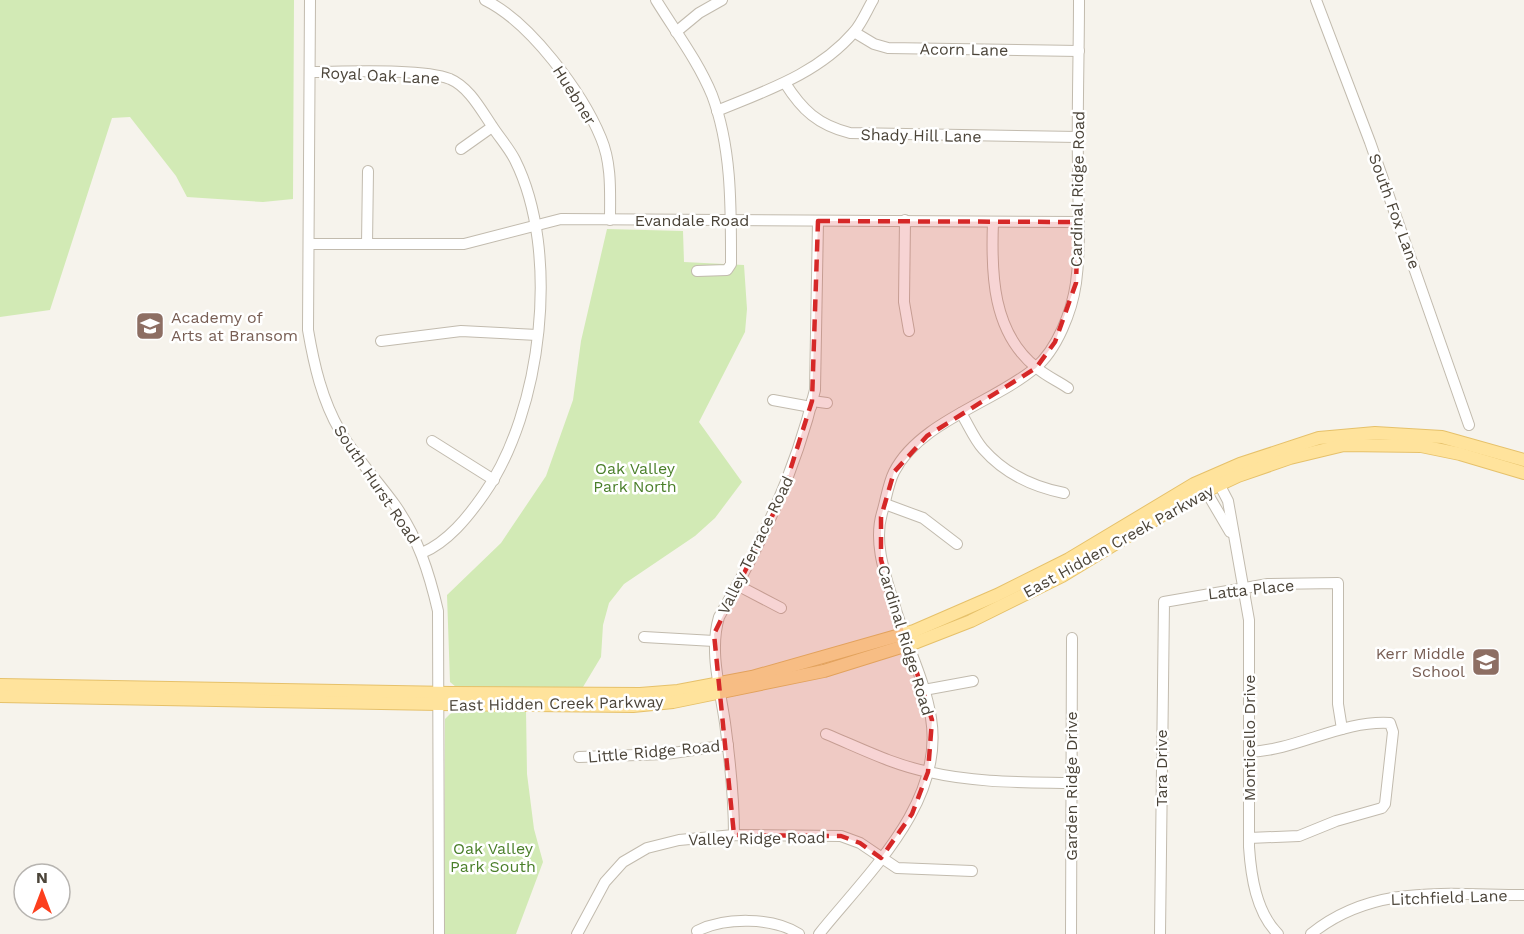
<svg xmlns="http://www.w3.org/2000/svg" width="1524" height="934" viewBox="0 0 1524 934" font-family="'Work Sans',sans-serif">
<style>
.green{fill:#d2eab5}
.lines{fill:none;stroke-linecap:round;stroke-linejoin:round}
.minor-casing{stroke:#c2bbae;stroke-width:12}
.major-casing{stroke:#e6c16a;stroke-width:14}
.minor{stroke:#fff;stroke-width:10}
.major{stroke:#ffe39c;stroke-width:12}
.marked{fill:#d62828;fill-opacity:0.2;stroke:#d62828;stroke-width:4.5;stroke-dasharray:12 8;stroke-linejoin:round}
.labels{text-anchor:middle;stroke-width:5;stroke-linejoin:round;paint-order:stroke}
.street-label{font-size:16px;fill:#4b4439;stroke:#fff}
.education-label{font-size:16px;fill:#785e54;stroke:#fff;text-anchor:start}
.park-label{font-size:16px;fill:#4a7f2a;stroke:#fff}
</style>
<rect width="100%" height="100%" fill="#f6f3ec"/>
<g class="green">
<path d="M0,0H294L293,199L263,202L187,197L176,176L130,117L112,118L50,310L0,317Z"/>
<path d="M607,229L683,231L684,262L744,265L747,309L745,332L699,422L742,482L715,518L695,536L624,584L609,603L603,625L601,657L583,687H456L450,682L447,595L501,543L546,476L573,400L581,341Z"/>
<path d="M455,709L526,710L527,774L534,829L543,862L516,934H444L445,719Z"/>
</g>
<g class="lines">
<g class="minor-casing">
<g id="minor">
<path d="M310,0L308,330C314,365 322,400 340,431C355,457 377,480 395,505C418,538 429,572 438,611L439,934"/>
<path d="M485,0C530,22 582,92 601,138C612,164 610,193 610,220"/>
<path d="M656,0C675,31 698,61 712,95C732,148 731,208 731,264L727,270L697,271"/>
<path d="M1316,0L1370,142L1469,425"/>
<path d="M676,32L699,13L722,0"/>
<path d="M854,32L874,44L888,48L1079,51"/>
<path d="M310,72C343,72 422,68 450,79C469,87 481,110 492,126C499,137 509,148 515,160C561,252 542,412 484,494C468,517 448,542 422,553"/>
<path d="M785,83C802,110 818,125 850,133L1078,137"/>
<path d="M717,111C765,91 818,74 854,32C862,23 867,10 873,0"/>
<path d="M461,149L492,127"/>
<path d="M905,220L904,302L909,331"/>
<path d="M993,222C991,273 992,333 1037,368C1046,376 1058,381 1068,388"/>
<path d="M309,244H464L561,219L1078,222"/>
<path d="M367,244L368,171"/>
<path d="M381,341L461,331L537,335"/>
<path d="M773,400L811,407"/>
<path d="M812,401L827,403"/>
<path d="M961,413C968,424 974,439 983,449C1004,473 1034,487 1064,493"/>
<path d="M432,441L494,480"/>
<path d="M1216,478L1228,501L1249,620V847C1251,876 1256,912 1278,934"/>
<path d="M1203,486L1230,532"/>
<path d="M885,504L923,518L957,544"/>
<path d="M737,585L781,608"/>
<path d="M644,637L714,641"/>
<path d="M924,690L973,681"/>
<path d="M826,734C860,748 893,765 929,772C976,783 1023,782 1071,783"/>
<path d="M579,757L666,754L728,745"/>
<path d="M734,835C734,798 730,760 725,723C720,688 709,651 719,617C761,546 796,470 815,390L818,221"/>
<path d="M1249,838L1299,836L1336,821L1382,808L1385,804L1393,732L1390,723C1341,720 1298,750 1249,752"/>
<path d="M697,931C725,917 773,917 799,934"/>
<path d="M577,934L605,882L623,862L647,848L679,840L734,835L841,836L860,843L897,868L972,871"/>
<path d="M819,934C867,874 945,803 931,718C925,680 906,644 895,607C886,577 873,544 882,513C886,500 888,484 894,472C919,422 995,402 1035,368C1057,350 1072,311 1076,283C1081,245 1078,204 1078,165C1077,110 1079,55 1079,0"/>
<path d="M1071,934L1072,638"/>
<path d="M1160,934L1164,602L1268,584L1338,583V704L1342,729"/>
<path d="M1311,934C1374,883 1448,895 1524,895"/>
</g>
</g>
<g class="major-casing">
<g id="major">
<path d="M0,685L451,693L640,694L678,691L752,677L914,631L997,595L1069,559L1194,484L1240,464L1319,438L1375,433L1442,437L1524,460"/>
<path d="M0,696L438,704L633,706L673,702L824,671L917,642L971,621L1062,576L1189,499L1238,476L1290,458L1344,445L1421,446L1460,454L1524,473"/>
</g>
</g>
<use href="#minor" class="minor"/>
<use href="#major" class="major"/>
</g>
<path class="marked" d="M818,221L1078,222L1076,283L1055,342L1036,368L927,436L894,472L881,517V560L932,720L928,772L912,814L881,858L860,843L841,836L734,835L714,634L782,496L812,401Z"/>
<defs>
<g id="school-square" transform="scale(1.5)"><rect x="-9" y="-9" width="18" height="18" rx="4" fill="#8d6e63" stroke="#fff"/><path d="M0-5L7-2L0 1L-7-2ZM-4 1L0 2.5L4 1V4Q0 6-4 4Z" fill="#fff"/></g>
</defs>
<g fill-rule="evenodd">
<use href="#school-square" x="150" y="326"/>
<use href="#school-square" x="1486" y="662"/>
</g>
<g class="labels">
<g class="street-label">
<text transform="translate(964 49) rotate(1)" y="6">Acorn Lane</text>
<text transform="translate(380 75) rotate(3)" y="6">Royal Oak Lane</text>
<text transform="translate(575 95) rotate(58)" y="6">Huebner</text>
<text transform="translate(921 135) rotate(1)" y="6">Shady Hill Lane</text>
<text transform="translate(1077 189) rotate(-89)" y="6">Cardinal Ridge Road</text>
<text transform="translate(1395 211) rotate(70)" y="6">South Fox Lane</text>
<text x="692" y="226">Evandale Road</text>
<text transform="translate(377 484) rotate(56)" y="6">South Hurst Road</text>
<text transform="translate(1118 541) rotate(-29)" y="6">East Hidden Creek Parkway</text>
<text transform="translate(755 545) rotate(-64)" y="6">Valley Terrace Road</text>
<text transform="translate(1251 589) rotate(-6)" y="6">Latta Place</text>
<text transform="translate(906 640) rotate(73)" y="6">Cardinal Ridge Road</text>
<text transform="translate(556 703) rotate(-1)" y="6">East Hidden Creek Parkway</text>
<text transform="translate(1249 738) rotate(-90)" y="6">Monticello Drive</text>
<text transform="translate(654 751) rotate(-5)" y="6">Little Ridge Road</text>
<text transform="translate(1161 768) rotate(-90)" y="6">Tara Drive</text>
<text transform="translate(1071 786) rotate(-90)" y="6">Garden Ridge Drive</text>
<text transform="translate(757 838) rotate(-1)" y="6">Valley Ridge Road</text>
<text transform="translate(1449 897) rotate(-2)" y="6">Litchfield Lane</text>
</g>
<g class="education-label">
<text x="171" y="323">Academy of<tspan x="171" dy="18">Arts at Bransom</tspan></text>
<text x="1465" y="659" text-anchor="end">Kerr Middle<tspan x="1465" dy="18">School</tspan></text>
</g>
<g class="park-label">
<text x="635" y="474">Oak Valley<tspan x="635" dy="18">Park North</tspan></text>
<text x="493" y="854">Oak Valley<tspan x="493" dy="18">Park South</tspan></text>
</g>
</g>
<g transform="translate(42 892)"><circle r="28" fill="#ffffff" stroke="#b7b4b0" stroke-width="1.5"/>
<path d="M0-4.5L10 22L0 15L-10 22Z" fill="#fc3f1d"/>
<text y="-9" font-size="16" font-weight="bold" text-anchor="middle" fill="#4b4439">N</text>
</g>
</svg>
